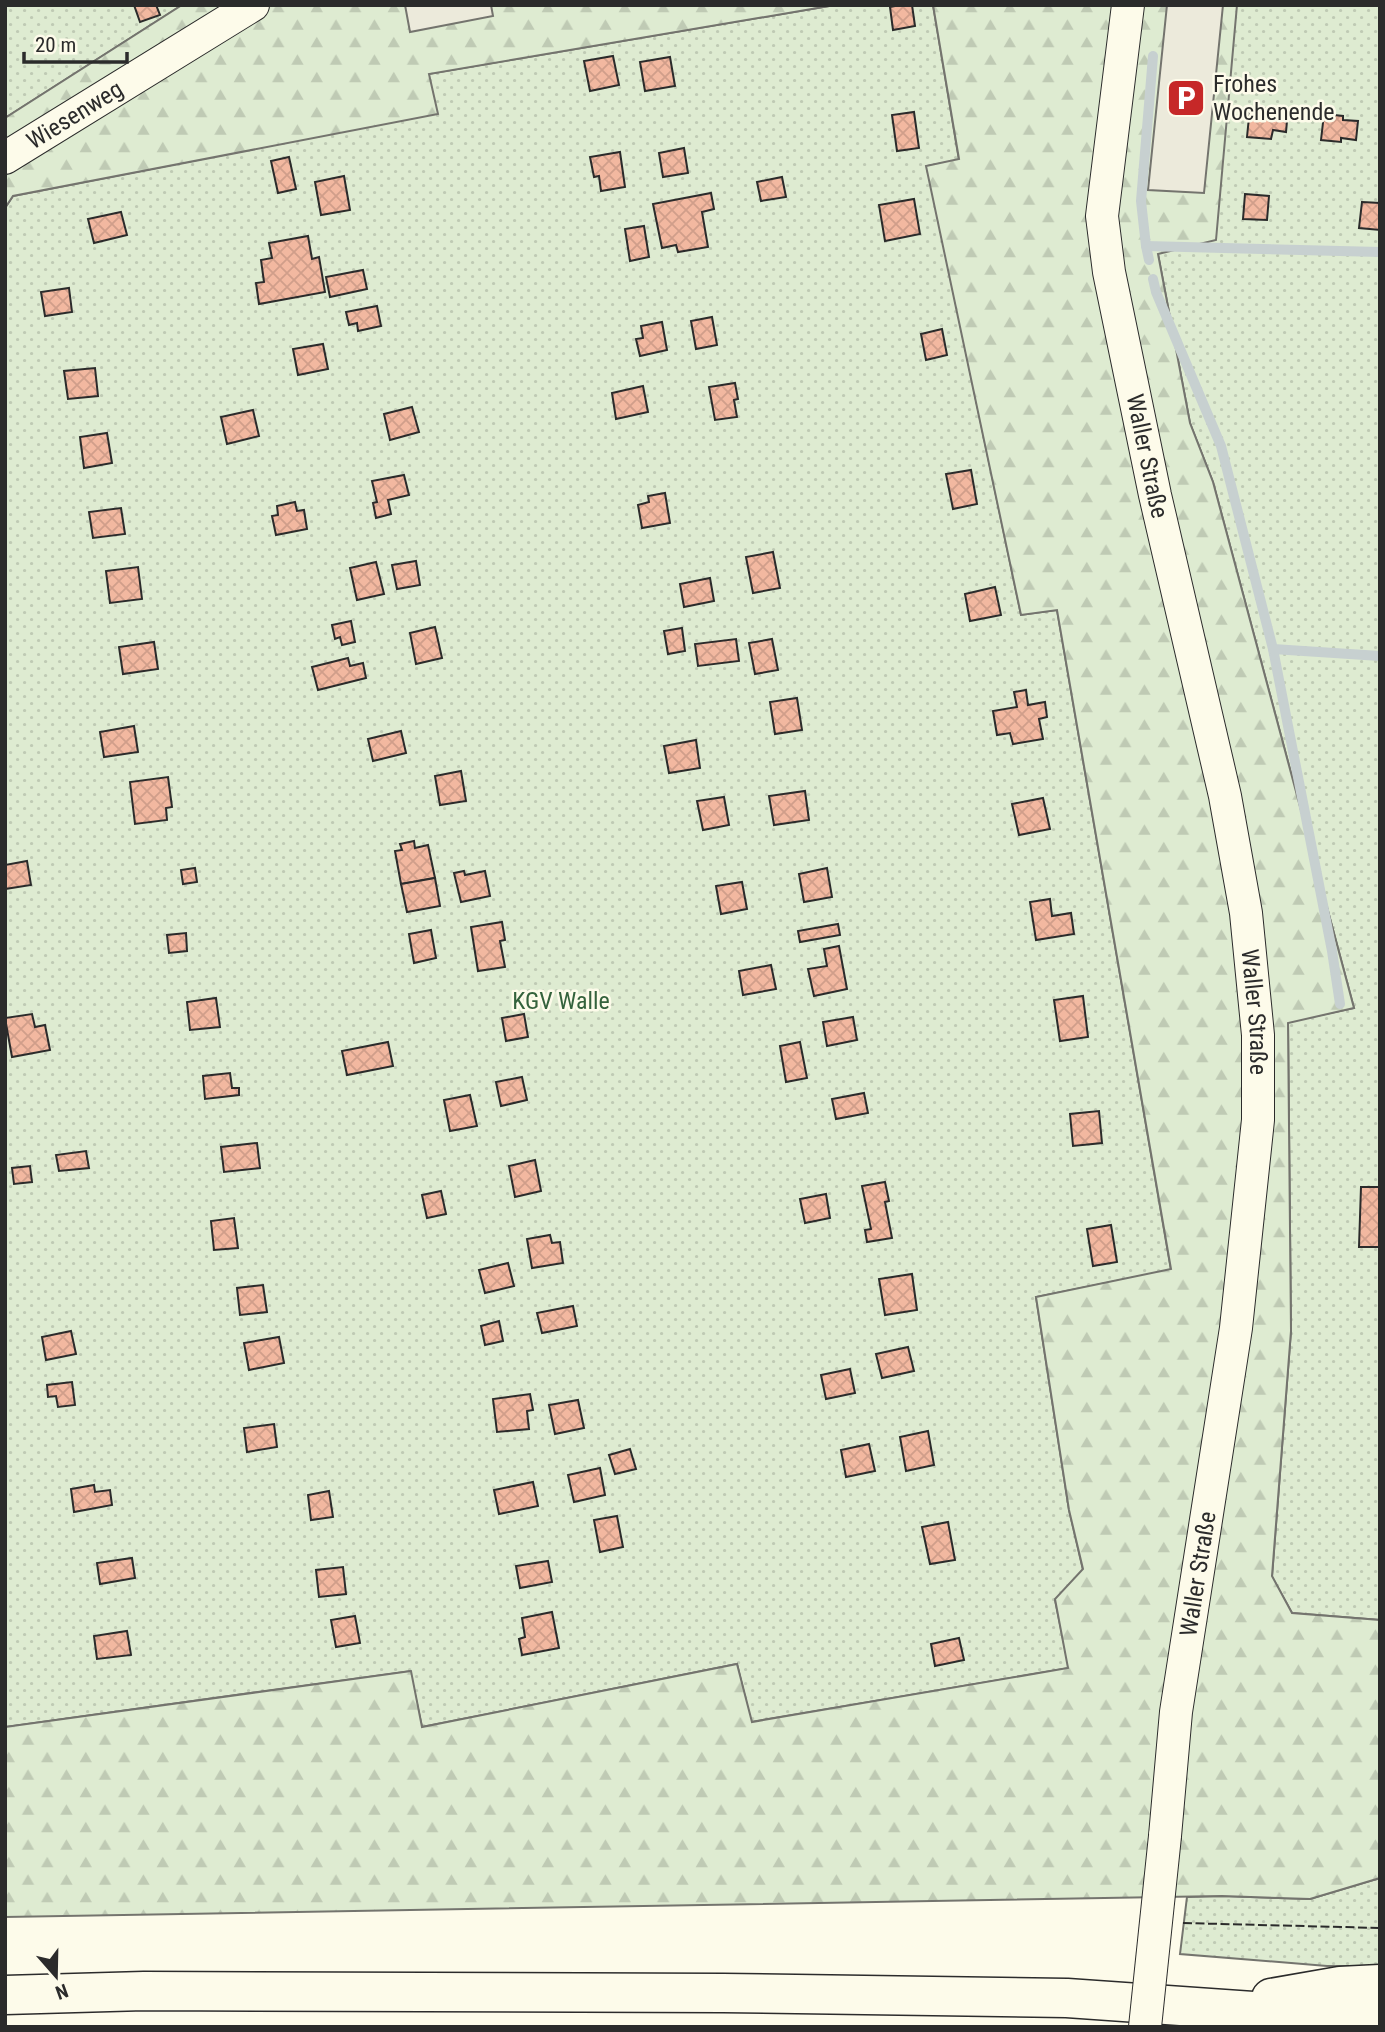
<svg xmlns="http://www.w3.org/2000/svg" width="1385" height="2032" viewBox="0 0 1385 2032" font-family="'Roboto Condensed',sans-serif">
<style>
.grass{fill:url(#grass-dots);stroke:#74746e;stroke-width:2}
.forest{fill:url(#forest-firs);stroke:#74746e;stroke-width:2}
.parking{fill:#eceadb;stroke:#74746e;stroke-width:2}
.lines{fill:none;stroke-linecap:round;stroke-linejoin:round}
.stream{stroke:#c7d0d0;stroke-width:10}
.building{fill:url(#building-cross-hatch);stroke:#2b2b2b;stroke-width:2}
.minor-casing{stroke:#2b2b2b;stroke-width:34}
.motorway-casing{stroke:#2b2b2b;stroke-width:41}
.minor{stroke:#fdfbea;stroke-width:32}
.motorway{stroke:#fdfbea;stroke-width:38}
.minor-bridge-casing{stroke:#2b2b2b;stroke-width:34;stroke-linecap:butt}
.minor-bridge{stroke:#fdfbea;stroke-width:32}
.fence{stroke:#2b2b2b;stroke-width:2;stroke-dasharray:9 3.5;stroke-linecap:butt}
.labels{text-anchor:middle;stroke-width:5;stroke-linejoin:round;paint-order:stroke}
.poi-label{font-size:24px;fill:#2b2b2b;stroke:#fdfbea;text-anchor:start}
.street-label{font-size:24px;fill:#2b2b2b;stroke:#fdfbea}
.park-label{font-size:24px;fill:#34623c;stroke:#fdfbea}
</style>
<defs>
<pattern id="grass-dots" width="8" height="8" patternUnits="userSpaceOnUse" patternTransform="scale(1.75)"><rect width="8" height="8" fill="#deebd1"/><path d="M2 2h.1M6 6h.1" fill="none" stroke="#bfcab4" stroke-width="1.8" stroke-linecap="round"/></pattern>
<pattern id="forest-firs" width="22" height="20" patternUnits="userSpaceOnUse" patternTransform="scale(1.75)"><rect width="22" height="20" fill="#deebd1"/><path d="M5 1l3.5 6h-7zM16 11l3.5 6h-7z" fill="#bfcab4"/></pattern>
<pattern id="building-cross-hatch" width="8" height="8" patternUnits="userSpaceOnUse" patternTransform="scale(1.75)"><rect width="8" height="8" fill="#f2b8a0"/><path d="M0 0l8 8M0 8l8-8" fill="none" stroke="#d09e8a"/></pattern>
</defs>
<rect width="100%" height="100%" fill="#fdfbea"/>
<g class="grass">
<path d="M5,5H182L5,118Z"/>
<path d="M835,5H933L959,160L927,166L1021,615L1057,610L1171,1270L1036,1297L1069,1510L1083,1570L1055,1600L1069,1668L751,1722L737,1664L422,1727L410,1671L5,1727V208L13,196L437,113L428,74Z"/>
<path d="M1148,5H1380V1620L1292,1613L1272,1577L1291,1331L1288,1022L1354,1008L1213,482L1190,423L1158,254Z"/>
<path d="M1380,1878V1966H1327L1180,1954L1187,1897L1222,1896L1310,1899Z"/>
</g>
<g class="forest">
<path d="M182,5H835L429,74L438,114L13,196L5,208V118Z"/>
<path d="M933,5H1237L1216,240L1158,254L1190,423L1213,482L1354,1008L1288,1023L1291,1331L1272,1576L1292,1613L1380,1620V1878L1310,1899L1222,1896L5,1917V1727L411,1671L422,1727L737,1664L752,1722L1068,1668L1055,1599L1083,1569L1069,1510L1036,1297L1171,1269L1057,610L1021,615L926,166L959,159Z"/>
</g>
<g class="parking">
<path d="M405,5H491L493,16L410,32Z"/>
<path d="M1167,5H1223L1204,193L1148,190Z"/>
</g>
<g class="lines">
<g class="stream">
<path d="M1146,246L1380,252"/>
<path d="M1149,260L1146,246L1141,201L1153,56"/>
<path d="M1153,279L1156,292L1221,446L1273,649L1332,951L1340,1004"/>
<path d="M1273,649L1380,656"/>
</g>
</g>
<g class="building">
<path d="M134,5H156L160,15L140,22Z"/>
<path d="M900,5H912L915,26L893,30L890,7Z"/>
<path d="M613,56L619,85L590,91L584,61Z"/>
<path d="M670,57L675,86L645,91L640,62Z"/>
<path d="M1250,107L1288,110L1286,132L1273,130L1271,139L1247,137Z"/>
<path d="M914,112L919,148L897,151L892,115Z"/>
<path d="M1324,114L1343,116V120L1358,121L1356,140L1341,138V142L1321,140Z"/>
<path d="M684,148L688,173L663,177L659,153Z"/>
<path d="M620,152L625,187L601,191L599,176L594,177L590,157Z"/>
<path d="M289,157L296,189L278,193L271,161Z"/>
<path d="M344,176L350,210L321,215L315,182Z"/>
<path d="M782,177L786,197L761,201L757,182Z"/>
<path d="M711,193L714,209L702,212L708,247L678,252L676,245L662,248L653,204Z"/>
<path d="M1245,194L1269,196L1267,220L1243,219Z"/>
<path d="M914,199L920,234L885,241L879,205Z"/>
<path d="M1362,202L1380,203V230L1359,228Z"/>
<path d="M121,212L127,235L94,243L88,219Z"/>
<path d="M644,226L649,257L630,261L625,229Z"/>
<path d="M308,236L312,259L319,257L325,292L259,304L256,283L264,282L261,260L272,258L269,243Z"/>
<path d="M363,270L367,289L330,297L326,277Z"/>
<path d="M69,288L72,312L45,316L41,292Z"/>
<path d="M377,306L381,326L358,331L357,323L349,325L346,312Z"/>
<path d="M712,317L717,345L696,349L691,321Z"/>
<path d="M662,322L667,350L640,356L636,339L643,338L641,326Z"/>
<path d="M942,329L947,355L926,360L921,334Z"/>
<path d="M323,344L328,369L298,375L293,349Z"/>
<path d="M95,368L98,396L68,399L64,371Z"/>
<path d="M735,383L738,399L734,400L737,417L715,420L709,387Z"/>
<path d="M643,386L648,412L616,419L612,393Z"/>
<path d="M412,407L419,432L390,440L384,414Z"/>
<path d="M253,410L259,436L227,444L221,417Z"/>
<path d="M107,433L112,463L84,468L80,437Z"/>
<path d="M971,470L977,504L953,509L946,474Z"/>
<path d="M404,475L409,495L388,500L391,514L376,518L373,503L377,502L372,481Z"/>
<path d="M665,493L670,523L642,528L638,505L649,502L648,496Z"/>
<path d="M295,502L297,511L304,510L307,529L276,535L272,516L278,515L277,506Z"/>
<path d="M121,508L125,534L93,538L89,512Z"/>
<path d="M773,552L780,588L753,593L746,557Z"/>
<path d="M416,561L420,585L397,589L392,565Z"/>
<path d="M376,562L384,594L357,600L350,568Z"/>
<path d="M138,567L142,599L110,603L106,571Z"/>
<path d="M710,578L714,601L684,607L680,584Z"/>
<path d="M995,587L1001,615L970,621L965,594Z"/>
<path d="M351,621L355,642L342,645L340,637L335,639L332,625Z"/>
<path d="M435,627L442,658L416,664L410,633Z"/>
<path d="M682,628L685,651L668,654L664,631Z"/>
<path d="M736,639L739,661L698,666L695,644Z"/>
<path d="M772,639L778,670L755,674L749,643Z"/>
<path d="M154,642L158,669L123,674L119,647Z"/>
<path d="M348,658L350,666L363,663L366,678L318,690L312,667Z"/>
<path d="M1026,690L1028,705L1045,702L1047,717L1039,719L1043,739L1013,744L1010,733L997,735L993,711L1017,707L1014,692Z"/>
<path d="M797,698L802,730L775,734L770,702Z"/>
<path d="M134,726L138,752L104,757L100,732Z"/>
<path d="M401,731L406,753L373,761L368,739Z"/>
<path d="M696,740L700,768L669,773L664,746Z"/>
<path d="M461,771L466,801L440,805L435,776Z"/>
<path d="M168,777L172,807L166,808L167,820L135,824L130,782Z"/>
<path d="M805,791L809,820L774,825L769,796Z"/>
<path d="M724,797L729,825L703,830L697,801Z"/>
<path d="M1043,798L1050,829L1019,835L1012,804Z"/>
<path d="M414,841L415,848L428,845L435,878L401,884L395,851L402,850L400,844Z"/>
<path d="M27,861L31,885L5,889V865Z"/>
<path d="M195,868L197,882L183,884L181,870Z"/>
<path d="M827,868L832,897L804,902L799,874Z"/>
<path d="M464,871L465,875L485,871L490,896L461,902L454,873Z"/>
<path d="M435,878L440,906L407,912L401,884Z"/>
<path d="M742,882L747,909L721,914L716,886Z"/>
<path d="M1050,899L1052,916L1071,913L1074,934L1036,940L1030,902Z"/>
<path d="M502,922L505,940L500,941L505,967L478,971L471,927Z"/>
<path d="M838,924L840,935L800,942L798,931Z"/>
<path d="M431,930L436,958L414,963L409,934Z"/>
<path d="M186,933L187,951L169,953L167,935Z"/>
<path d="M839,946L847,989L814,996L808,969L827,966L824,949Z"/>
<path d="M771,965L776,989L743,995L739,971Z"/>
<path d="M1083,996L1088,1037L1060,1041L1054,1000Z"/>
<path d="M216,998L220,1027L190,1030L187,1002Z"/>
<path d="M32,1014L35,1027L45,1025L50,1050L12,1057L5,1018Z"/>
<path d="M524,1014L528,1037L506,1041L502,1018Z"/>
<path d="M853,1017L857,1040L827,1046L823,1022Z"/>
<path d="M388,1042L393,1066L347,1075L342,1051Z"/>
<path d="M800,1042L807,1078L786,1082L780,1046Z"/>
<path d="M230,1073L232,1088H239V1095L205,1099L203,1076Z"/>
<path d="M522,1077L527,1100L501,1106L496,1082Z"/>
<path d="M864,1093L868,1113L836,1119L832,1099Z"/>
<path d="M470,1095L477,1126L450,1131L444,1100Z"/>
<path d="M1099,1111L1102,1143L1073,1146L1070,1114Z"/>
<path d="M257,1143L260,1168L224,1172L221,1147Z"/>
<path d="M86,1151L89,1168L59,1171L56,1155Z"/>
<path d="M535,1160L541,1191L515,1197L509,1166Z"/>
<path d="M30,1166L32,1182L14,1184L12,1168Z"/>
<path d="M885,1182L889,1201L885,1202L892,1238L867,1242L865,1230L871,1229L862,1186Z"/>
<path d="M1361,1187H1380V1247H1359Z"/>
<path d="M441,1191L446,1214L427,1218L422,1195Z"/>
<path d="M826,1194L830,1218L805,1223L800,1199Z"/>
<path d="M234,1218L238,1248L214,1250L211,1221Z"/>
<path d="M1111,1225L1117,1262L1093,1266L1087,1229Z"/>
<path d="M550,1235L552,1243L560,1242L563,1263L532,1268L527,1239Z"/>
<path d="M508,1263L514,1286L485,1293L479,1270Z"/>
<path d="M912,1274L917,1310L885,1315L879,1279Z"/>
<path d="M263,1285L267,1312L240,1315L237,1288Z"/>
<path d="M573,1306L577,1326L542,1333L537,1313Z"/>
<path d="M499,1321L503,1341L485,1345L481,1326Z"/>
<path d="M71,1331L76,1354L46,1360L42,1337Z"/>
<path d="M279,1337L284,1363L249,1370L244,1343Z"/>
<path d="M908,1347L914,1371L882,1378L876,1354Z"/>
<path d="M850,1369L855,1393L826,1399L821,1375Z"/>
<path d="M72,1382L75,1405L58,1407L56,1396L48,1397L47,1385Z"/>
<path d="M530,1394L533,1410L527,1411L529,1429L497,1432L493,1399Z"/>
<path d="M578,1400L584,1428L555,1434L549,1405Z"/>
<path d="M274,1424L277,1447L247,1452L244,1428Z"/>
<path d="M928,1431L934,1465L906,1471L900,1437Z"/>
<path d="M869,1444L875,1471L846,1477L841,1450Z"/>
<path d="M630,1449L636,1469L615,1474L609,1455Z"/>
<path d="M600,1468L605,1495L574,1502L568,1475Z"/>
<path d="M533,1482L538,1506L499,1514L494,1490Z"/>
<path d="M94,1485L95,1492L110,1490L112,1505L74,1512L71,1489Z"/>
<path d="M329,1491L333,1517L311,1520L308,1495Z"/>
<path d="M617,1516L623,1547L600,1552L594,1520Z"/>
<path d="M948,1522L955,1560L930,1564L922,1527Z"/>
<path d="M132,1558L135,1578L100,1584L97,1563Z"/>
<path d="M548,1561L552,1582L520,1588L516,1566Z"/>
<path d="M343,1567L346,1594L319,1597L316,1570Z"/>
<path d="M552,1612L559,1648L522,1655L519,1639L525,1637L522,1618Z"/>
<path d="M355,1616L360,1643L336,1647L331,1620Z"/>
<path d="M127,1631L131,1655L97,1659L94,1636Z"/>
<path d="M959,1638L964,1660L935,1666L931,1644Z"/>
</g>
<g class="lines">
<g class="minor-casing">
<g id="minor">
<path id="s1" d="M1128,5L1102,216L1109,272L1155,495L1225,796L1246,913L1258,1035V1120L1236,1328L1176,1712L1165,1836"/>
<path id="s2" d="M5,158L253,5"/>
</g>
</g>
<g class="motorway-casing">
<g id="motorway">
<path d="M5,1995L144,1991L723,1993L1067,1998L1380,2020"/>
<path d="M1271,1998L1340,1986L1380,1984"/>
</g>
</g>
<use href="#minor" class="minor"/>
<use href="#motorway" class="motorway"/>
<g class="minor-bridge-casing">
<path id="minor-bridge" d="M1145,2027L1165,1836"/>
</g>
<use href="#minor-bridge" class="minor-bridge"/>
<path class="fence" d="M1183,1923L1380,1928"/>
</g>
<defs>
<g id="parking-square" transform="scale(2.0125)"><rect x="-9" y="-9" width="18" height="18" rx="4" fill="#c62828" stroke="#fdfbea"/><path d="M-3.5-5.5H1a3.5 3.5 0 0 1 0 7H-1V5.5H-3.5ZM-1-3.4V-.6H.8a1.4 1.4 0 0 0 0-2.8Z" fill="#fff"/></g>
</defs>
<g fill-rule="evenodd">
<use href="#parking-square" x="1186" y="98"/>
</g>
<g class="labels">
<g class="poi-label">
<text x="1213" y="92">Frohes<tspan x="1213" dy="28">Wochenende</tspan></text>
</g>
<g class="street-label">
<text dy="8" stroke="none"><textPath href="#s2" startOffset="82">Wiesenweg</textPath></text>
<text dy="8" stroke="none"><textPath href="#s1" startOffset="457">Waller Straße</textPath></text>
<text dy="8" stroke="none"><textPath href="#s1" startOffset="1024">Waller Straße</textPath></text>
<text transform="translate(1198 1574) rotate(-81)" y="8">Waller Straße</text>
</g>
<g class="park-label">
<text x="561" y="1009">KGV Walle</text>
</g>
</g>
<rect width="1385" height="2032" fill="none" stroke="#2b2b2b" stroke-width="14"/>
<g transform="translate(56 1976) rotate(160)" stroke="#fdfbea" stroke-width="5" paint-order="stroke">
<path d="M0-5L12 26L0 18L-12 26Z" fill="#2b2b2b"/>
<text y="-10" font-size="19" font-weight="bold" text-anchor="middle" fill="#2b2b2b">N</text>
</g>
<path d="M24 52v10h103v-10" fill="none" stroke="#2b2b2b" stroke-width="3.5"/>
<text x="35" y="52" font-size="21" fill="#2b2b2b" stroke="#fdfbea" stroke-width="5" paint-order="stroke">20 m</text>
</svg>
